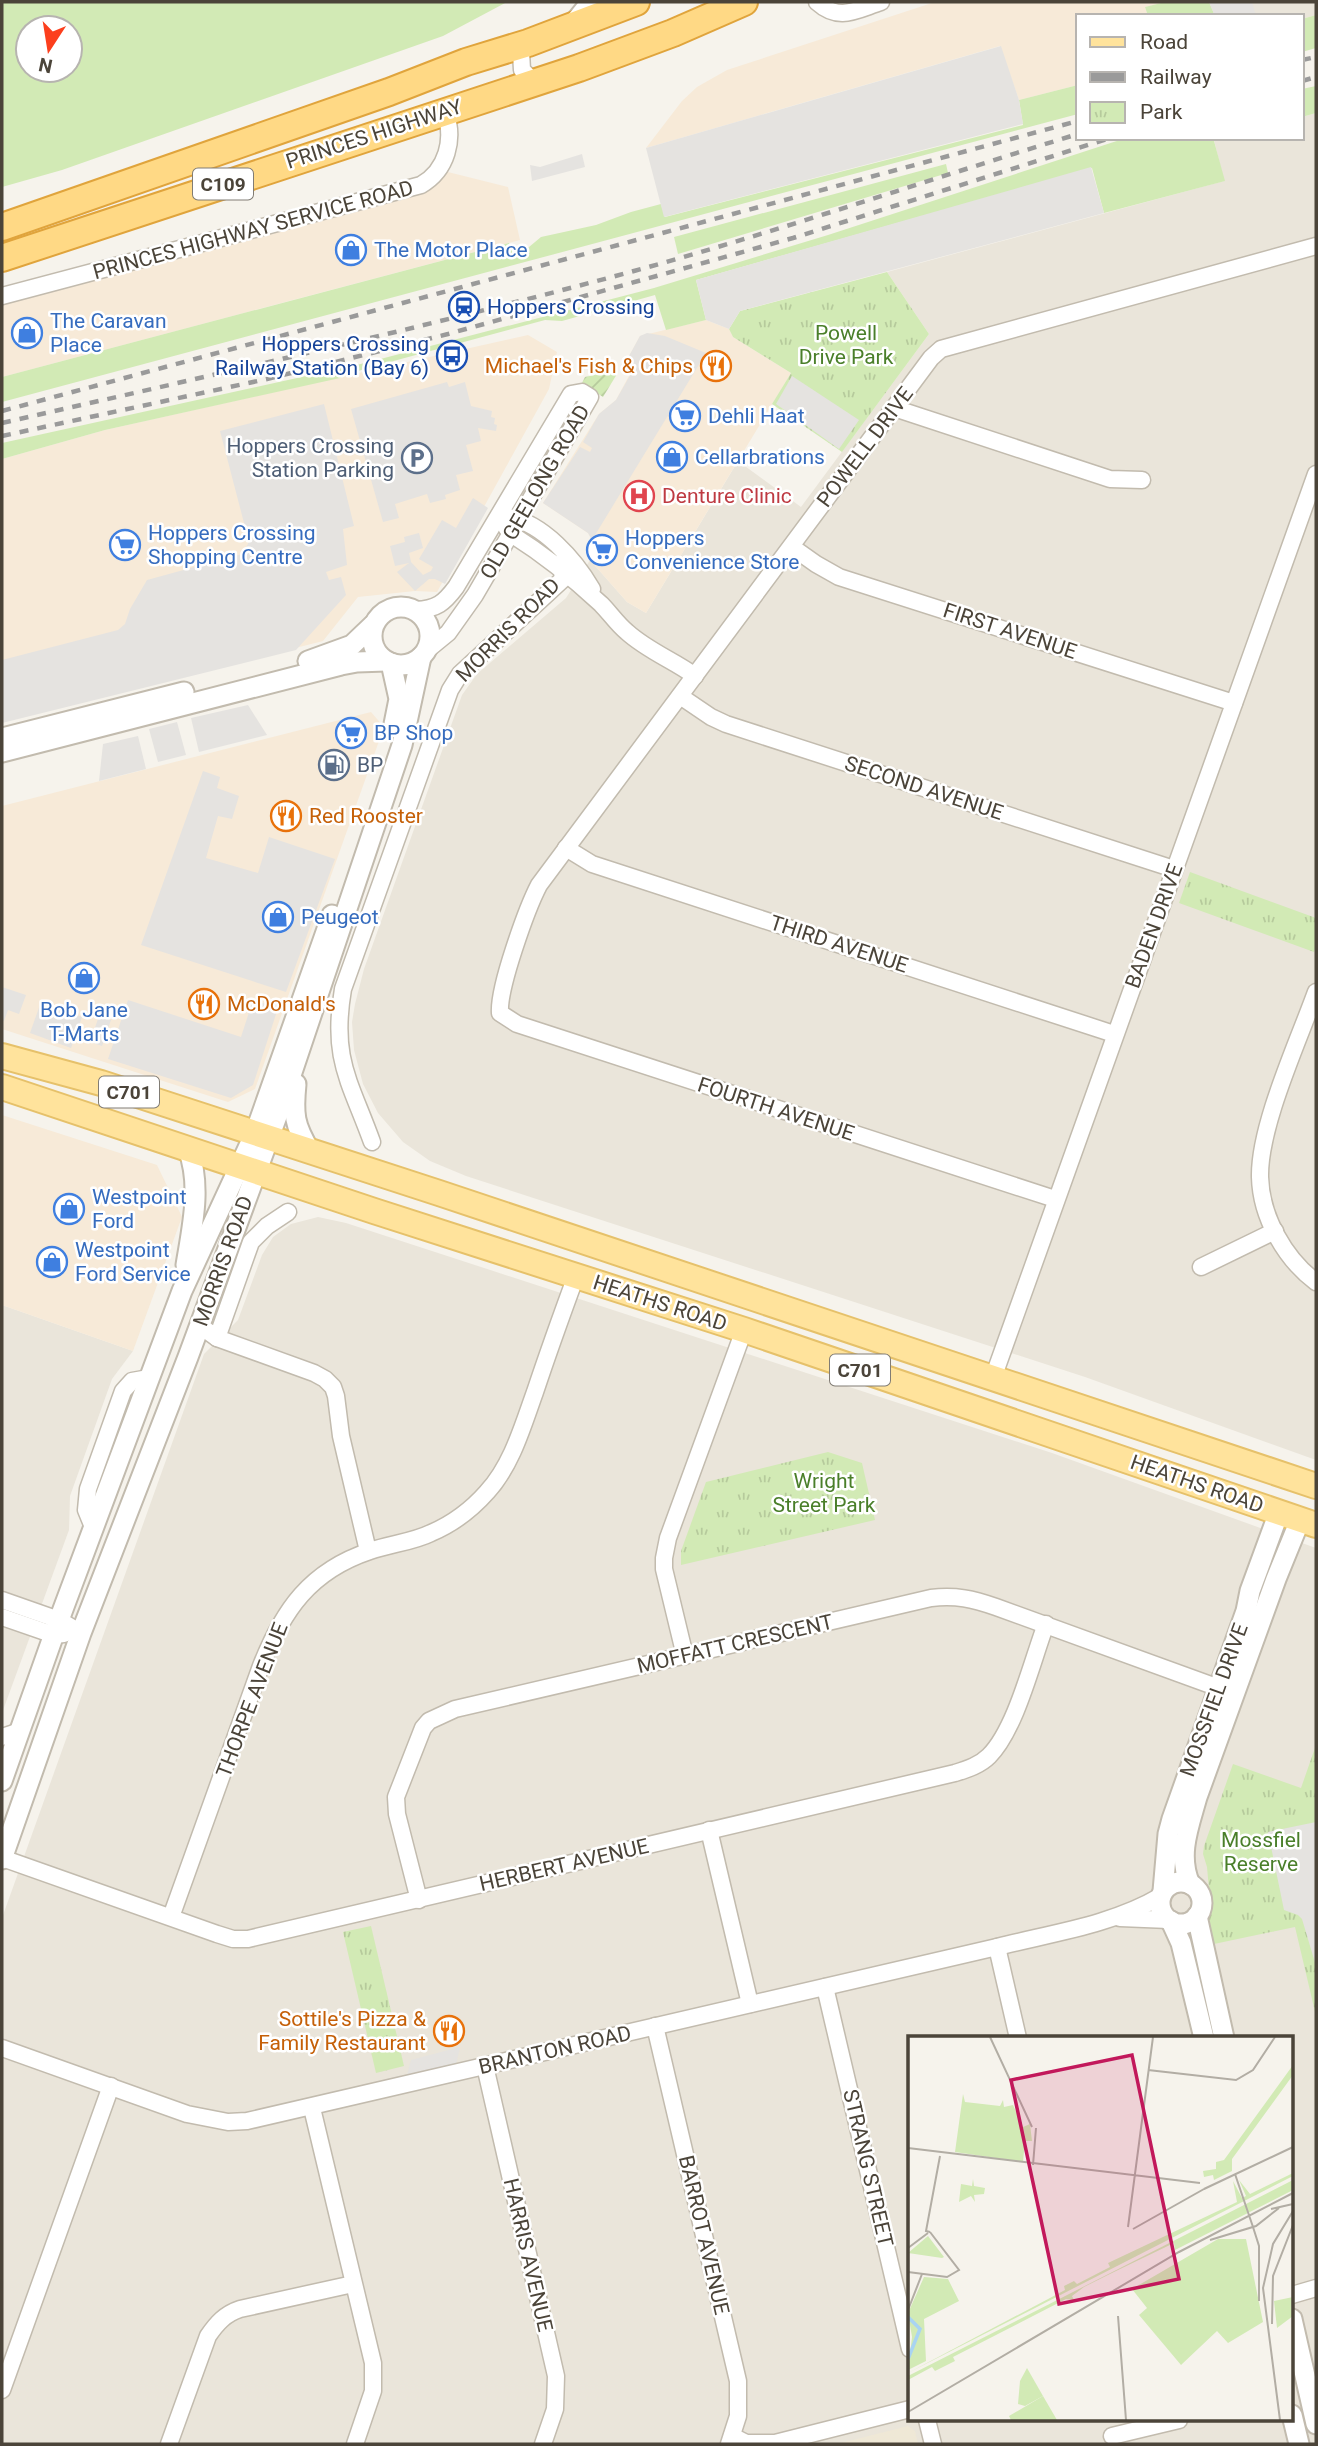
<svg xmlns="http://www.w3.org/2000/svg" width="1318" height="2446" viewBox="0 0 1318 2446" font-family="Roboto,sans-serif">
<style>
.residential{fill:#eae5da;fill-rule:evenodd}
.commercial{fill:#f7ead8}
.education{fill:#efe8d6}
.grass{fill:#d2eab5;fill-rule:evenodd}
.park{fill:url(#park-tufts)}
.garden{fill:url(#garden-furrows)}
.parking{fill:#e5e3e0}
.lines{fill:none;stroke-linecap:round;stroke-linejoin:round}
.minor-casing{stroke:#c2bbae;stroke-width:19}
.tertiary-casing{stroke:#c2bbae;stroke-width:23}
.primary-casing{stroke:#e6c16a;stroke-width:28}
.trunk-casing{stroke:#e0a43c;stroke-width:30}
.minor{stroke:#fff;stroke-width:16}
.tertiary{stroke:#fff;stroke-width:19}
.primary{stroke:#ffe39c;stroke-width:24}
.trunk{stroke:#ffd985;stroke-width:26}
.rail{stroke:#9a9a9a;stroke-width:4.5;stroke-dasharray:9 9;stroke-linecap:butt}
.labels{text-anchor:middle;stroke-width:5;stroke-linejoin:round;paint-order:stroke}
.shield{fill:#fff;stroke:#817c74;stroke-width:2}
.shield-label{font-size:19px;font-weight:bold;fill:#4b4439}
.street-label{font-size:21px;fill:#4b4439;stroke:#fff}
.shop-label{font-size:21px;fill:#366cbe;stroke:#fff;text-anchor:start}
.transit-label{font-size:21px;fill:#164399;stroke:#fff;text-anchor:start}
.park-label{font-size:21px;fill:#4a7f2a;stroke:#fff}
.food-label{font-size:21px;fill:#c56008;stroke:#fff;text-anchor:end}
.service-label{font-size:21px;fill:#4e5e75;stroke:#fff;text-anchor:end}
.health-label{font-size:21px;fill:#be3a42;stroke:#fff;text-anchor:start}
.inset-river{fill:none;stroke:#a9d4f2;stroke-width:3.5}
.inset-road{fill:none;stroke:#b2ada4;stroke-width:2}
.view{fill:#c2185b;fill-opacity:0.15;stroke:#c2185b;stroke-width:3.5}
.inset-edge{fill:none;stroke:#4b4439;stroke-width:3.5}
</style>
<defs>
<pattern id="park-tufts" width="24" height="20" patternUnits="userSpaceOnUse" patternTransform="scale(1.75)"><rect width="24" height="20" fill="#d2eab5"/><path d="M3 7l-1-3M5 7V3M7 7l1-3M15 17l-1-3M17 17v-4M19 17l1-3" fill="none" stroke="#b6ca9c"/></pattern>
<pattern id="garden-furrows" width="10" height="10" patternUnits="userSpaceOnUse" patternTransform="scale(1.75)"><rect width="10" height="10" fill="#d2eab5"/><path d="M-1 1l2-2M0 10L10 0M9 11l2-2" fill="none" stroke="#b6ca9c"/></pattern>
</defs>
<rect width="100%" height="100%" fill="#f6f3ec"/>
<g class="residential">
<path d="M1209,2H1316V15L1302,19V16H1215Z"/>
<path d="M1316,113V1460L1085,1377L466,1176L430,1161L403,1142L378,1113L363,1084L354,1050L352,1022L355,1004L364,969L462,695L477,674L566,598L590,560L627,602L646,613L738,461L801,507L929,334L887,272L1224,181L1214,140L1222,138H1302V117Z"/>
<path d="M318,1217L346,1223L1052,1453L1316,1548V2444H2V1918L204,1354L238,1320L262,1255L273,1237L291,1224ZM910,2038H1292V2420H910Z"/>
<path d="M2,1305L133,1351L112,1379L70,1496L69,1530L2,1713Z"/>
</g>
<g class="commercial">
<path d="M935,2H1166L1145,7L1148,16H1078V85L1019,100L1000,46L646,148L682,101L697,87L727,70Z"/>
<path d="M448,172L508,187L520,240L2,377V304L390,203L436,183Z"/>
<path d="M706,320L729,329L733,337L791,373L646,613L627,602L590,560L592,540L588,533L543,503L599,414L616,400L631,372L623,367L640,336Z"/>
<path d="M528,335L557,352L549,389L437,592L415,591L358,597L323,641L2,722V459L105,430Z"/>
<path d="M371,712L384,727L255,1089L228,1102L2,1029V806Z"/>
<path d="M2,1115L157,1165L182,1217L133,1351L2,1305Z"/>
</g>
<path class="education" d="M908,2426L915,2431L918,2444H837Z"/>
<g class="grass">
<path d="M2,2H507L443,36L62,170L2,187ZM70,28V70H28V28Z"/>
<path d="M1165,2H1209L1215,16H1148L1145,7Z"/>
<path d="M1316,15V48L1302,52V19Z"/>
<path d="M1078,85V114L2,402V377L509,243L512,251L529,247L541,237L596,225L631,212L661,204L665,217L1023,125L1019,100Z"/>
<path d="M1316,86V113L1302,117V89Z"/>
<path d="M1126,138H1222L1214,141L1225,181L1104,213L1092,168L696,280L706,320L666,330L655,295L562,321L545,320L364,369L340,378L105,430L2,459V443L365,363L654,288L828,235Z"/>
<path d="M946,164L948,173L678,254L674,237Z"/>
</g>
<g class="park">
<path d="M887,272L929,334L842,452L772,404L791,373L733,337L729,329L740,311Z"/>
<path d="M1190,872L1316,918V946L1314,952L1179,903Z"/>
<path d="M828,1452L862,1463L875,1520L681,1565V1551L706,1482Z"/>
<path d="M1316,1745V2016L1295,1927L1214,1944L1205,1928L1211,1912L1207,1867L1203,1854L1204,1846L1233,1764L1301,1788Z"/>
<path d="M371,1926L404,2066L376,2073L343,1932Z"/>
</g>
<path class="garden" d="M612,371L617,374L603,397L582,383L585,377Z"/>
<g class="parking">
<path d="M1209,2H1252L1256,16H1215Z"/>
<path d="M1001,46L1019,100L1023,124L664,217L646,148Z"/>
<path d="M582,154L585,167L532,181L530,165L540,167Z"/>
<path d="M1091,167L1104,213L740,311L729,329L706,320L696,280Z"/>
<path d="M647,333L665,336L706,353L592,540L588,533L543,503L580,447L590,452L592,448L583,442L599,414L616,400L632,372L623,367L640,336Z"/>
<path d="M792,376L859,420L839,449L776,404Z"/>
<path d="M447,382L449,387L465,382L471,406L492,411L491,417L495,418L494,424L497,425L496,431L478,428L481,441L466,445L473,471L456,475L460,490L445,495L446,499L430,503L427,494L395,504L399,518L383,522L351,409Z"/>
<path d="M324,404L354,526L343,529L347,565L326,572L329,580L341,577L346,595L296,650L2,723V660L118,630L125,624L130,609L147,580L242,554L249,542L220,431Z"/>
<path d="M473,498L488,508L445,584L435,579H429L415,591L397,572L409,563L395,566L390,546L405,542L404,537L419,533L423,548L409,553L411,562L423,575L431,571L433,567L419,559L442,520L456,528Z"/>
<path d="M248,705L267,735L199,752L191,718Z"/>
<path d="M177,722L186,755L158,762L149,729Z"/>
<path d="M138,736L146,769L99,781L103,744Z"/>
<path d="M203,771L220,777L217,788L239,796L232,819L218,816L206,858L258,873L269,837L335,859L286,992L141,945Z"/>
<path d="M2,987L26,995L19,1014L8,1010L4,1021L2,1020Z"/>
<path d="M128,1000L241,1037L253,1000L278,1008L253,1085L231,1098L108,1059Z"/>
<path d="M41,1002L82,1017L71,1048L30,1033Z"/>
<path d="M99,1016L111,1020L102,1046L90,1042Z"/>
<path d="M1316,1822V1966L1302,1919L1298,1915L1284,1910L1268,1832Z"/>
<path d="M460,2047L454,2074L404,2086L411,2060Z"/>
</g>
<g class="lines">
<g class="minor-casing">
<g id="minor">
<path d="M817,2C839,22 856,10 881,2"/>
<path d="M521,52L522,70L534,82"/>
<path d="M2,296L421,185C447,170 455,139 445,112"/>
<path d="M894,408L1110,479L1142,480"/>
<path d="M508,517C543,523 575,560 592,589"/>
<path d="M506,527L511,534C543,554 573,578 601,604C610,613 617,624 627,632C648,651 673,660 695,676"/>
<path d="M792,547L816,564L839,577L1234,703"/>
<path d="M416,610C437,609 444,603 456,587L571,394L582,392L590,397L475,595L448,633L426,651"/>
<path d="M680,696L711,717L726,724L1174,869"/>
<path d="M566,848L592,864L1114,1034"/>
<path d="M1316,992C1298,1042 1259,1126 1260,1177C1261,1217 1285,1259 1316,1282"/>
<path d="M372,1142C350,1081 331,1059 343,989L450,690L460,674L562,580L565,554"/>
<path d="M1055,1199L517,1024L500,1013C498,988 527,908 539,885L931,358L941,349L1316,246"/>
<path d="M1201,1267L1275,1231"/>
<path d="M199,1325L217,1338L314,1373L325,1379L333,1387L336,1396L341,1436L368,1551"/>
<path d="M217,1338L251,1242L267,1226L288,1212"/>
<path d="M993,1378L1316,474"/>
<path d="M93,1527L86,1510L88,1489L123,1391L132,1381L149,1378"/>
<path d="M2,1600L59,1620L81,1633"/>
<path d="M2,1617L54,1635L64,1634"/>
<path d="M685,1656L664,1569V1558L668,1538L744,1330"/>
<path d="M2,1737L20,1731"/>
<path d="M709,1830L750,2004"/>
<path d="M2,1858L217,1934L233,1939H248L955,1773C968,1769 980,1765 989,1756C1016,1729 1032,1661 1046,1624"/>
<path d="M419,1900L397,1814L396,1797L423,1728L429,1721L455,1709L931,1598C956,1595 973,1599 996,1607L1219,1688"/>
<path d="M171,1917L261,1666C283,1610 310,1571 370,1551C390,1544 413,1542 431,1533C452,1524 472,1509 487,1492C512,1465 523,1425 535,1392C548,1353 562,1314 576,1276"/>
<path d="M1120,1918L1169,1920"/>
<path d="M997,1947L1018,2038"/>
<path d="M825,1987L910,2349"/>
<path d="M655,2026L738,2381V2416L729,2444"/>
<path d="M2,2048L187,2114L228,2122L247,2121L997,1947C1052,1933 1112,1925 1161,1896"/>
<path d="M485,2066L556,2376L555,2409L543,2444"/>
<path d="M312,2108L373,2363V2391L355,2444"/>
<path d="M1292,2295L1316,2288"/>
<path d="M2,2390L111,2086"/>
<path d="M927,2420L933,2444"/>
<path d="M732,2436L746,2443H775L910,2409"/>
<path d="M1112,2436L1179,2420"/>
<path d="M169,2444L208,2336C217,2323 225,2314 240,2309L353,2284"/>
</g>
</g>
<g class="tertiary-casing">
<g id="tertiary">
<path d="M570,28L591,2"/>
<circle cx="401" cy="636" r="29"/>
<path d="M308,661L352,645L373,625"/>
<path d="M391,663L399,699L394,724"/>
<path d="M2,738L184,692"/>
<path d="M2,752L341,665L357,662L386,661"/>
<path d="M296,1084C293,1114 294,1125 310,1151"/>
<path d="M186,1265C192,1228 202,1186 188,1149"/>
<path d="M2,1781L59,1620L182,1291L255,1133L332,915"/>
<path d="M2,1859L81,1633L188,1357L280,1108L402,745L421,657"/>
<circle cx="1181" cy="1903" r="21"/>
<path d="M1190,1884C1177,1855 1189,1826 1197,1797L1276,1579L1300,1520"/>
<path d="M1163,1891L1168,1834L1172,1819L1246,1611L1250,1591L1279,1512"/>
<path d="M1197,1916L1224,2038"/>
<path d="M1171,1921L1181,1943L1204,2038"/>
<path d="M1292,2319L1316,2424"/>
<path d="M1292,2415L1299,2444"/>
</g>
</g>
<g class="primary-casing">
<g id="primary">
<path d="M2,1056L101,1083L439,1193L1316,1486"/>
<path d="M2,1087L374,1211L744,1330L1316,1525"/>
</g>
</g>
<g class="trunk-casing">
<g id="trunk">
<path d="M2,227L389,92L466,62L528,43L636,2"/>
<path d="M2,258L579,68L673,33L744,2"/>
</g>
</g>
<use href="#minor" class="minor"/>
<use href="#tertiary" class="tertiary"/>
<use href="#primary" class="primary"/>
<use href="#trunk" class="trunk"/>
<g class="rail">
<path d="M1302,60L1316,57"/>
<path d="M1302,81L1316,77"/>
<path d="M2,411L1078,121"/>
<path d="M2,423C213,375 424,328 634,271C783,230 930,179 1078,134"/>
<path d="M2,436L267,379L448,334L793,238L1110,138"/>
</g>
</g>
<defs>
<g id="shop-ring" transform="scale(1.575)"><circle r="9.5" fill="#fff" stroke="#3f7fe0" stroke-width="1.5"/><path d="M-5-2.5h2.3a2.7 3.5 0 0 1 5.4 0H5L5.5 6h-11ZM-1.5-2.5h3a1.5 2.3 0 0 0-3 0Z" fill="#3f7fe0"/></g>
<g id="station-ring" transform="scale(1.575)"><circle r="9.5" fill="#fff" stroke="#1a4fb4" stroke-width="1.5"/><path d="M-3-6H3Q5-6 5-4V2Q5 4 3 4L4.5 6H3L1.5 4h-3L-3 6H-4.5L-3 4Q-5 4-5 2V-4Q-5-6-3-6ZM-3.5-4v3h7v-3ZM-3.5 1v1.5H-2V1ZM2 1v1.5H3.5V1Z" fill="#1a4fb4"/></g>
<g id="bus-ring" transform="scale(1.575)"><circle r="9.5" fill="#fff" stroke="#1a4fb4" stroke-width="1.5"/><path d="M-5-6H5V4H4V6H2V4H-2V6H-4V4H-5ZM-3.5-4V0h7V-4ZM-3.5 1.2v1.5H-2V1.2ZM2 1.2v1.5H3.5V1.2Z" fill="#1a4fb4"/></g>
<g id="restaurant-ring" transform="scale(1.575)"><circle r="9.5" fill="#fff" stroke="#e8710a" stroke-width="1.5"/><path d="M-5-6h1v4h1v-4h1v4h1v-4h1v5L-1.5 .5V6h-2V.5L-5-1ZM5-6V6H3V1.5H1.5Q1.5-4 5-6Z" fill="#e8710a"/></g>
<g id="supermarket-ring" transform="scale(1.575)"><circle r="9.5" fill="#fff" stroke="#3f7fe0" stroke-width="1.5"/><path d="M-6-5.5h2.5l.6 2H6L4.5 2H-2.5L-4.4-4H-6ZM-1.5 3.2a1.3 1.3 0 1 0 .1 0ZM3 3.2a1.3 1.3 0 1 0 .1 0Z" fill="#3f7fe0"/></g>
<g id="parking-ring" transform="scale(1.575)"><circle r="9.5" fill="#fff" stroke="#5c6f8a" stroke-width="1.5"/><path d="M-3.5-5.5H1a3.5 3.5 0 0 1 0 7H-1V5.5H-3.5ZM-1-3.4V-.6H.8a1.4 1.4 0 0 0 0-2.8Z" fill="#5c6f8a"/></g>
<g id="hospital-ring" transform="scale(1.575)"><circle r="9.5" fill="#fff" stroke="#e0444e" stroke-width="1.5"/><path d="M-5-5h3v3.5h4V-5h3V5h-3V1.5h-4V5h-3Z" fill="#e0444e"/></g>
<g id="fuel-ring" transform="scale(1.575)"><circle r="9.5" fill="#fff" stroke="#5c6f8a" stroke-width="1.5"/><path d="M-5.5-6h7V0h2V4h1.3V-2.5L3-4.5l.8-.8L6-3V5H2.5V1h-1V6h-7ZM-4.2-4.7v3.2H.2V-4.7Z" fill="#5c6f8a"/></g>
</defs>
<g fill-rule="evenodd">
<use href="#shop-ring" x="351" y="250"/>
<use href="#station-ring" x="464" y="307"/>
<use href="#shop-ring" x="27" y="333"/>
<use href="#bus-ring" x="452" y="356"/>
<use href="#restaurant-ring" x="716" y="366"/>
<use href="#supermarket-ring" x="685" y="416"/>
<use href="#shop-ring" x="672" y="457"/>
<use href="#parking-ring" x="417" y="458"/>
<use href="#hospital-ring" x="639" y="496"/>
<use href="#supermarket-ring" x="125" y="545"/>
<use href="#supermarket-ring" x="602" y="550"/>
<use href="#supermarket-ring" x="351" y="733"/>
<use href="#fuel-ring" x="334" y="765"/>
<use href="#restaurant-ring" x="286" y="816"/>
<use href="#shop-ring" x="278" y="917"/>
<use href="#shop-ring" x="84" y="978"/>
<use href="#restaurant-ring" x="204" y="1004"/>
<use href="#shop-ring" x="69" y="1209"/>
<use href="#shop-ring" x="52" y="1262"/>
<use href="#restaurant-ring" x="449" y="2031"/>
</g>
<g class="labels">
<g class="shield">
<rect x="193" y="168.5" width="60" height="31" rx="5"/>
<rect x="99" y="1076.5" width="60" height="31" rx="5"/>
<rect x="830" y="1354.5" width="60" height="31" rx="5"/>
</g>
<g class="shield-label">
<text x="223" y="191">C109</text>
<text x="129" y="1099">C701</text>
<text x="860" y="1377">C701</text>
</g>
<g class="street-label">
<text transform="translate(374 134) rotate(-18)" y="7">PRINCES HIGHWAY</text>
<text transform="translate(253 230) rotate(-15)" y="7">PRINCES HIGHWAY SERVICE ROAD</text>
<text transform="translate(865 447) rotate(-53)" y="7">POWELL DRIVE</text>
<text transform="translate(535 492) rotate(-60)" y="7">OLD GEELONG ROAD</text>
<text transform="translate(508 630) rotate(-45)" y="7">MORRIS ROAD</text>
<text transform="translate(1010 631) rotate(18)" y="7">FIRST AVENUE</text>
<text transform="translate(924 788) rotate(18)" y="7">SECOND AVENUE</text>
<text transform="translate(1154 926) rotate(-70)" y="7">BADEN DRIVE</text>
<text transform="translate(839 944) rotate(18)" y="7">THIRD AVENUE</text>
<text transform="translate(776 1109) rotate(18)" y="7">FOURTH AVENUE</text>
<text transform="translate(223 1261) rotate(-70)" y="7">MORRIS ROAD</text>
<text transform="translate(660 1303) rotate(18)" y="7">HEATHS ROAD</text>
<text transform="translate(1197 1484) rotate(19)" y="7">HEATHS ROAD</text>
<text transform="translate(735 1644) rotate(-13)" y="7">MOFFATT CRESCENT</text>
<text transform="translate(252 1700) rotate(-69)" y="7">THORPE AVENUE</text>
<text transform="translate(1214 1700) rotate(-70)" y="7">MOSSFIEL DRIVE</text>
<text transform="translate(564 1865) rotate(-13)" y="7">HERBERT AVENUE</text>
<text transform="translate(555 2050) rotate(-13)" y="7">BRANTON ROAD</text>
<text transform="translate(868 2168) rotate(77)" y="7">STRANG STREET</text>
<text transform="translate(704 2235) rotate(77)" y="7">BARROT AVENUE</text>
<text transform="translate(528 2255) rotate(77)" y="7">HARRIS AVENUE</text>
</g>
<g class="shop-label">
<text x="374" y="257">The Motor Place</text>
<text x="50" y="328">The Caravan<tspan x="50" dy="24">Place</tspan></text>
<text x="708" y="423">Dehli Haat</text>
<text x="695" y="464">Cellarbrations</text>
<text x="148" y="540">Hoppers Crossing<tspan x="148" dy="24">Shopping Centre</tspan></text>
<text x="625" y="545">Hoppers<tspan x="625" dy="24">Convenience Store</tspan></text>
<text x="374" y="740">BP Shop</text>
<text x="301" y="924">Peugeot</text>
<text x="84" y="1017" text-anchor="middle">Bob Jane<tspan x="84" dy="24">T-Marts</tspan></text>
<text x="92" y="1204">Westpoint<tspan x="92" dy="24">Ford</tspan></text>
<text x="75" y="1257">Westpoint<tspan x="75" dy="24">Ford Service</tspan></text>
</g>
<g class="transit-label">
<text x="487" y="314">Hoppers Crossing</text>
<text x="429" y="351" text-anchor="end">Hoppers Crossing<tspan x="429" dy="24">Railway Station (Bay 6)</tspan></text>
</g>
<g class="park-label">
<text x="846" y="340">Powell<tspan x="846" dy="24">Drive Park</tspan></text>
<text x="824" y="1488">Wright<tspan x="824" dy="24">Street Park</tspan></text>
<text x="1261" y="1847">Mossfiel<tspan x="1261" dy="24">Reserve</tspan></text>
</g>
<g class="food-label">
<text x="693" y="373">Michael's Fish &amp; Chips</text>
<text x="309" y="823" text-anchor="start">Red Rooster</text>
<text x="227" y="1011" text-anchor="start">McDonald's</text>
<text x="426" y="2026">Sottile's Pizza &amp;<tspan x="426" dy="24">Family Restaurant</tspan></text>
</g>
<g class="service-label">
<text x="394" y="453">Hoppers Crossing<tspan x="394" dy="24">Station Parking</tspan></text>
<text x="357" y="772" text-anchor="start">BP</text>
</g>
<g class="health-label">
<text x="662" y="503">Denture Clinic</text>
</g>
</g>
<g transform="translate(908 2036)">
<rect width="385" height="385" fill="#f6f3ec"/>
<path d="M385,137V140L0,337L157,254L156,250L166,245L169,248L202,231L200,227L329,166L325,145L334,162L338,160L331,144L342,158ZM385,144V154L267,214L266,207L206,236L176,251L164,260L166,264L158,263L45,321L47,325L27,335L24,331L0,344V340ZM310,203H338L355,286L320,307L309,295L273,329L231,279L239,272L224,253ZM135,360L149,384H103L101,380Z" fill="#d2eab5"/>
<path d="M385,29V39L324,123V135L306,144L305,139L296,141L295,135L308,133V126L316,124ZM55,58L57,66L92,70L95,64L96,71L105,69L115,91L122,88L124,105H117L115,126L47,116ZM65,143L66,150L77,152L76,158L66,159L67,166L63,160L51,166L53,148L64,150ZM20,200L36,221L34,222L0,217ZM16,241L40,243L51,265L16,283L18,325L0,334L4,301L0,277ZM385,261V280L369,292L366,265ZM119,332L135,360L117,370L110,368L112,345Z" fill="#d2eab5"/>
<path class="inset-river" d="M0,281L12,293L0,323"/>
<path class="inset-road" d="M82,1L124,91M240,34L328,44L345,34L367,1M0,112L292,147M125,129L128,92M327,138L345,191M296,153L385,111M363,173L385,168M220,191L245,1M345,191L351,210V265M225,193L296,153M22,196L18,195L32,120M302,204L348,190L371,172M0,212L20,197M0,236L39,241L51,234L22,196M0,274L14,238M210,280L218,384M364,288L365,240L385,189M0,376L271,216L385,157M372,384L355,252L365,208L385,175"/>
<path class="view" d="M224,19L271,243L151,268L103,44Z"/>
<rect width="385" height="385" class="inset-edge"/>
</g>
<rect width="1318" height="2446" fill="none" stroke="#4b4439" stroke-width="7"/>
<rect x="1076" y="14" width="228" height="126" fill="#ffffff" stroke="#b7b4b0" stroke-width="2"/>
<rect x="1090" y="37" width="35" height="10" fill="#ffe39c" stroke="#b7b4b0" stroke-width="2"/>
<text x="1140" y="49" font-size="21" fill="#4b4439">Road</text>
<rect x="1090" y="72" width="35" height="10" fill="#9a9a9a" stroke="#b7b4b0" stroke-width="2"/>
<text x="1140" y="84" font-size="21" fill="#4b4439">Railway</text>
<rect x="1090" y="102" width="35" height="21" fill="url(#park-tufts)" stroke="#b7b4b0" stroke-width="2"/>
<text x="1140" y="119" font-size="21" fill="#4b4439">Park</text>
<g transform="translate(49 49) rotate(192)"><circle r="33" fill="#ffffff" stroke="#b7b4b0" stroke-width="2"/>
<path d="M0-5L12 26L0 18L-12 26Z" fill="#fc3f1d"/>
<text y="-10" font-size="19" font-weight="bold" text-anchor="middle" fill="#4b4439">N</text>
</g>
</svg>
